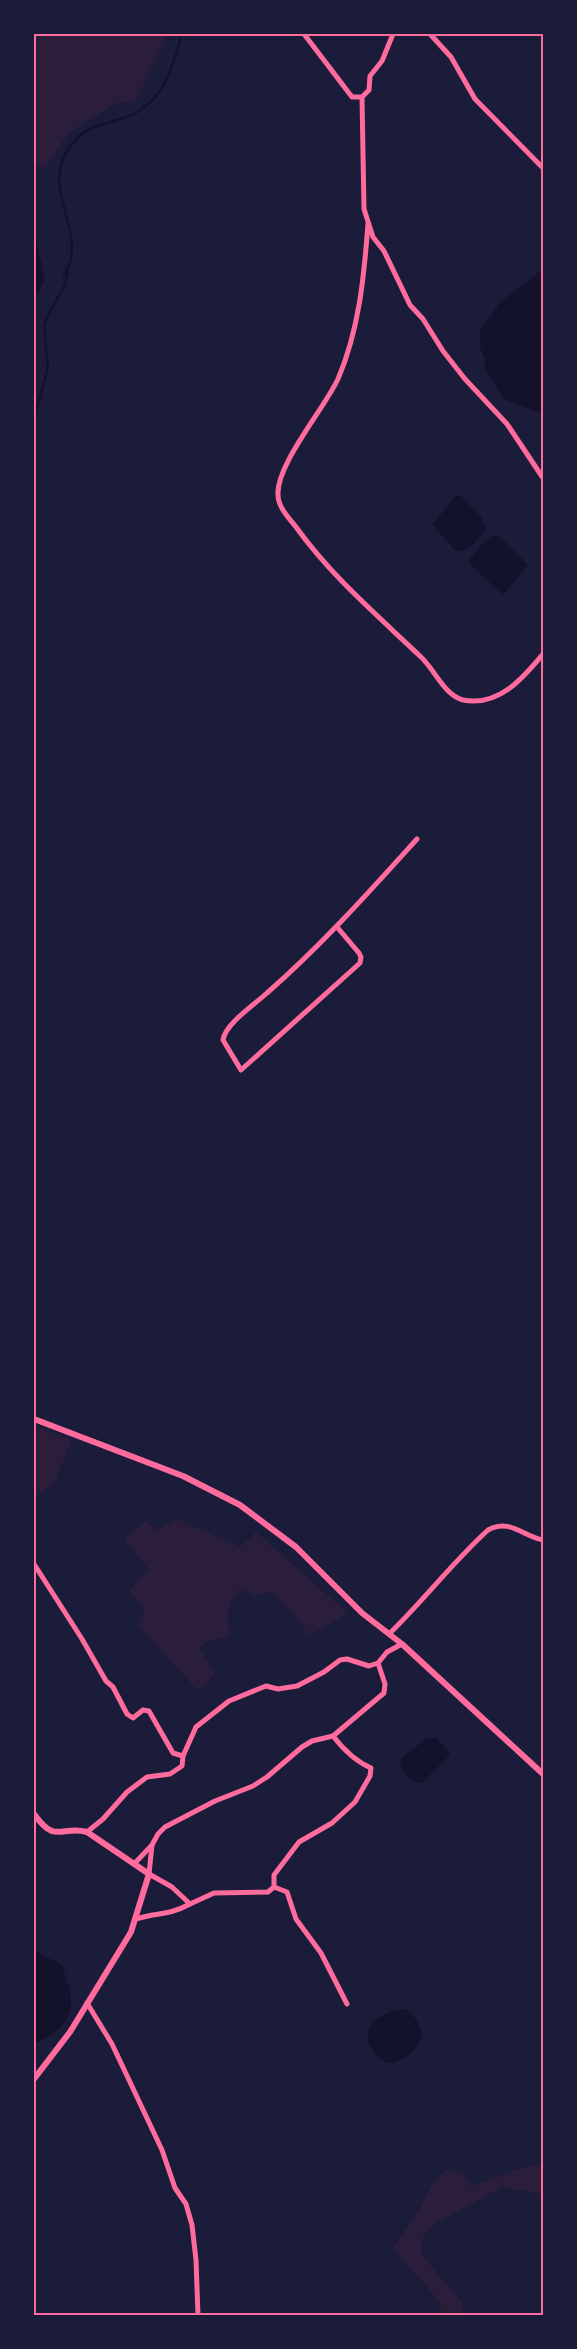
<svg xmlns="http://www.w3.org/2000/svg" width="577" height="2349" viewBox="0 0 577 2349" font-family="Raleway,sans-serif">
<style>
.green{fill:#2a1e3b}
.water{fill:#12122b}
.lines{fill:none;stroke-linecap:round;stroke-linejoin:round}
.stream{stroke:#12122b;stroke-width:2.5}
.minor{stroke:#ff6b9d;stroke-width:5}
.tertiary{stroke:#ff6b9d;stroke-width:6}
.neatline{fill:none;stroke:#ff6b9d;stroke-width:2}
</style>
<rect width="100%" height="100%" fill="#1b1b3a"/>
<g class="green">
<path d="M34,34H168L136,100L115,104L69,132L44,169L34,164Z"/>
<path d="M34,1425L72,1440L55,1482L34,1498Z"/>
<path d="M178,1519L240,1547L256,1532L348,1613L308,1636L296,1615L271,1592L255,1596L241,1589C227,1601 225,1620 231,1636L208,1641L199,1648L215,1674L198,1691L138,1625L145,1610L129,1590L149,1570L124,1539L146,1521L156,1530Z"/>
<path d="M531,2165L543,2167V2194L503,2187L434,2224L421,2240V2254L463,2303V2315H441L440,2302L396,2252L394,2246L418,2212L434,2181L446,2170L462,2172L471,2186Z"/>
</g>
<g class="water">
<path d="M34,230L45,280L34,299Z"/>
<path d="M543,269V414L504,399L485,369V360L480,347V332L483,324L492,315L499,303Z"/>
<path d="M456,496H461L481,517L486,527C482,537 467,553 456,551L432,525Z"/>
<path d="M493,535H498L528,565L503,595L471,565L469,560L479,547Z"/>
<path d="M436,1738L449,1752L450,1755L423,1782L417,1783C407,1776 399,1771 401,1758L426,1739Z"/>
<path d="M34,1951L62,1965C65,1976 71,1989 71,2001C73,2020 51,2039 34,2043Z"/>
<path d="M406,2009C427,2026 427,2044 404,2058C399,2060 394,2064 390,2063C381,2063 374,2053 370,2046C359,2023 387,2010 406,2009Z"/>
</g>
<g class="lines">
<path class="stream" d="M34,419L48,367L44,327L46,319L64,287L68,272L64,276C66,271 70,264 71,258C78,223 45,188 67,151C87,118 113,127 139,111C166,95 174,62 182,34"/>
<g class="minor">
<path d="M304,34L352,97H362"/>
<path d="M393,34L382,61L370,76L369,90L362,97L364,209L373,237L384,251L410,305L423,319L443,351L465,379L507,424L543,478"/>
<path d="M430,34L451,57L475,99L543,168"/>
<path d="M368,224C364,277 359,330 338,379C324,409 276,465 278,495C278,507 289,518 296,527C332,577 377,615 421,657C435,670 444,695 463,700C499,707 523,678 543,654"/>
<path d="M337,927L359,953L361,957L360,963L241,1070L223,1040C225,1024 255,1004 267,993C321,946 369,892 417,839"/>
<path d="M34,1564L82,1639L106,1681L113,1687L127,1714L133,1718L143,1710L149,1711L173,1753L183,1756"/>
<path d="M389,1634C423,1601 452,1563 488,1530C509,1518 523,1536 543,1540"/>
<path d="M87,1832L103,1819L127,1792L147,1777L170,1774L182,1766L183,1756L196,1727L229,1701L266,1686L278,1689L297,1686L324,1672L340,1660L347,1659L369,1666L378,1663"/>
<path d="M152,1845L149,1874L172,1887L190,1904L214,1893L268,1892L274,1887V1875L299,1842L332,1823L355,1802L370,1776L371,1768C355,1761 343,1749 333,1736"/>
<path d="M134,1864L152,1845L158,1834L165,1827L215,1801L253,1786L267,1777L302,1747L312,1741L333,1736L384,1693L385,1684L378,1663L387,1652L402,1644"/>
<path d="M274,1887L287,1892L296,1919L321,1953L347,2004"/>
<path d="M136,1919C157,1912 168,1916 190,1904"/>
<path d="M87,2003L112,2044L162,2150L175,2188L186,2204L192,2225L196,2260L198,2315"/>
</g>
<g class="tertiary">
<path d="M34,1419L183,1476L240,1505L296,1547L362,1613L402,1644L543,1774"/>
<path d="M34,1814C56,1845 61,1825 87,1832L149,1874L131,1932L70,2032L34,2079"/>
</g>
</g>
<rect width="577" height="2349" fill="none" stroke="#1b1b3a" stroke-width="70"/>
<rect x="35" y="35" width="507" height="2279" class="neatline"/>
</svg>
